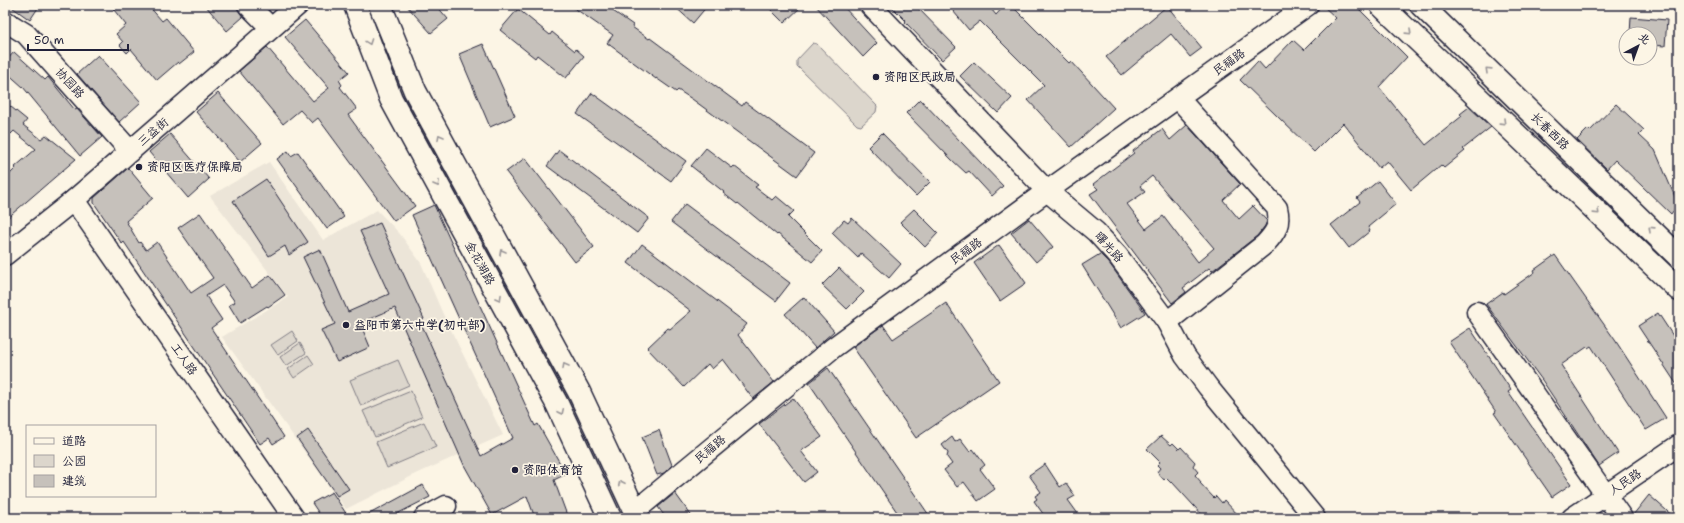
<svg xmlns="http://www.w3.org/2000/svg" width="1684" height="523" viewBox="0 0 1684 523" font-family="'Shantell Sans','LXGW WenKai TC',sans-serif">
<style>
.built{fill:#ece5d8}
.green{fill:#dcd6cc;stroke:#7f7c84}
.building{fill:#c6c1bb;stroke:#22223b;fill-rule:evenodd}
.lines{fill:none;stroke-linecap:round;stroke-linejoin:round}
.minor-casing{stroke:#22223b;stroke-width:23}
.major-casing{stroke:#22223b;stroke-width:25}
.minor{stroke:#fcf5e5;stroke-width:20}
.major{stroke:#fcf5e5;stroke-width:22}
.oneway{stroke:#9a9698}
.poi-dot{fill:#22223b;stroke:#fcf5e5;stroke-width:1.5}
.labels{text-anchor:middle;stroke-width:3.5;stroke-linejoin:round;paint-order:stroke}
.street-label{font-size:12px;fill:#22223b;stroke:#fcf5e5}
.poi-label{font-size:12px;font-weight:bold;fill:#22223b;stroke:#fcf5e5;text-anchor:start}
</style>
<rect width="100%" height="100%" fill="#fcf5e5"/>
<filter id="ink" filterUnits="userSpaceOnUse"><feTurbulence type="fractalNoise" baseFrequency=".025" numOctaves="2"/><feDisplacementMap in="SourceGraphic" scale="8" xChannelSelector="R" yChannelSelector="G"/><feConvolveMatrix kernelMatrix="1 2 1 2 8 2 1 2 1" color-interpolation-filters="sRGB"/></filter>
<g filter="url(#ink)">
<path class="built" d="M269,162L323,240L377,210L400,234L421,263L442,312L503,435L416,474L346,509L222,337L288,297L210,196Z"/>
<g class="green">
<path d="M813,43L817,44L877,106L876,112L861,126L857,125L797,66V60Z"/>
<path d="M292,331L298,341L278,355L271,345Z"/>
<path d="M300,343L306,353L286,366L280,357Z"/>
<path d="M308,355L314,364L294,378L288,369Z"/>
<path d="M398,360L409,385L361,406L350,380Z"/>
<path d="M411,391L422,417L375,437L363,411Z"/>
<path d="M424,422L436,447L387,468L376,442Z"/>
</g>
<g class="building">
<path d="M9,5H40L30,20Z"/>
<path d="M110,5H148L162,21L166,18L194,52L179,64L178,62L157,80L131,49L127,53L120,45L123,42L116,34L126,25Z"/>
<path d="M205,5H237V8L243,17L227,31Z"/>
<path d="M406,5H436L448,19L431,33Z"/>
<path d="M570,5H618L613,11L633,25L632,27L649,39L650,38L742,106L745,102L814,153L797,176L692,99L678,90L676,92L656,78V79L607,43L613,35Z"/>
<path d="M673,5H708L693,23Z"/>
<path d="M766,5H803L784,23Z"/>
<path d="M815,5H842L877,43L863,57Z"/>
<path d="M890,5H915L956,47L942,60L905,22L906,21Z"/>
<path d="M948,5H988L996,15L1005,5H1011L1069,63L1071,61L1114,108L1071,147L1028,100L1044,85L980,21L969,30Z"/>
<path d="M1322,5H1355L1407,57L1379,87L1426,145L1462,116L1460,114L1469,107L1491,127L1463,149L1465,151L1444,168L1441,165L1411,190L1387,161L1379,168L1343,123L1314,152L1240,80L1258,61L1265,69L1293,40L1304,50L1336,18Z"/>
<path d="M1167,6L1202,48L1190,57L1171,34L1122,75L1106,57Z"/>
<path d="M518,9L550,35L552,32L575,51L576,49L584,56L566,78L537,55L535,58L500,30Z"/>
<path d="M1631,17L1667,20L1665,46L1650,45V34H1630Z"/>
<path d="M305,20L349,72L339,80L342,85L340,87L357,109L348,115L415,206L394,221L318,118L312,123L300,110L283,124L239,71L267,47L313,101L329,88L285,37Z"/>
<path d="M483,44L515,116L490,127L459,54Z"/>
<path d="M14,52L45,80L48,77L75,110L77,109L102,137L80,156L23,87L5,71V62Z"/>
<path d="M98,55L141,102L119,122L77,74Z"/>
<path d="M974,62L1012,98L998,113L960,76Z"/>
<path d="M218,93L262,143L240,162L196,112Z"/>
<path d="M592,93L686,161L671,181L577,114Z"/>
<path d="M920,99L1003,186L992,196L969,171L966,173L952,160L906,113Z"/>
<path d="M5,102L27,120L23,125L41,139L46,135L76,159L5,220V179L16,168L15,167L36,149L14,131L11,134L5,129Z"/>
<path d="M1616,104L1644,130L1639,135L1655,150L1678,204L1671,214L1615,160L1607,169L1577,140L1588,129L1590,131Z"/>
<path d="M1187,125L1240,184L1223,200L1239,219L1253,206L1267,221L1265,226L1257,236L1212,271L1209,268L1183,288L1186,292L1172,303L1090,194L1098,189L1093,184L1134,153L1133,151L1162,129L1170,140ZM1152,176L1214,248L1198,262L1163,216L1146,229L1127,204L1145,192L1140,186Z"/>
<path d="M882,133L930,182L916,196L868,147Z"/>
<path d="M170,134L209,179L188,198L149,152Z"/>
<path d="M706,148L732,168L734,166L758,185L755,187L772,200L776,196L794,211L788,217L822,251L812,262L778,234L777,235L738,203L737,204L723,193L724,192L691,166Z"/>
<path d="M559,150L649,218L637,233L547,166Z"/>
<path d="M288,151L291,156L298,152L344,217L327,229L277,159Z"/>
<path d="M525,158L594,247L575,262L506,172Z"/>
<path d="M128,168L153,198L126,221L139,243L140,242L146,250L157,242L191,293L213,278L178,228L200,213L252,288L270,275L285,295L268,307L267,306L240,323L229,305L235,302L223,285L206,296L222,320L211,328L284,437L273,444L269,438L260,444L124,242L122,244L94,203V198Z"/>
<path d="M266,179L308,242L289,255L285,246L269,256L233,201Z"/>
<path d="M1378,181L1396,204L1368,227L1370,231L1349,248L1331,225L1360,202L1357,198Z"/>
<path d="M685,204L790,283L776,301L671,222Z"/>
<path d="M434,205L535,426L538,424L566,474L554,480L568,518H535L527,496L492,515L464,465L395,308L360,323L370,347L337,362L321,330L335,324L303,257L320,249L348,312L389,294L360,231L380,223L424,319L420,321L481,456L513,438L412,215Z"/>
<path d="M914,209L938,233L925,247L900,222Z"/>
<path d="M852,218L901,264L889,278L861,253L858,258L832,233L844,220L848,223Z"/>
<path d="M1029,219L1053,247L1036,262L1011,233Z"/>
<path d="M642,244L747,324L738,335L774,382L753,399L723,359L712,369L708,364L684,387L647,348L668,328L670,329L691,311L628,263Z"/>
<path d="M999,245L1026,283L1000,301L974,263Z"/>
<path d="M1100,254L1109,263L1145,313L1121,328L1082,265Z"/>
<path d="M1555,255L1615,340L1666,418L1646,430L1591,346L1588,348L1587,347L1561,365L1618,453L1599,466L1542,380L1486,304L1503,292L1504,294L1535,272L1534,270Z"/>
<path d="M839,268L864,292L847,309L822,285Z"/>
<path d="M804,297L834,331L815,348L785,314Z"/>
<path d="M946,303L999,381L916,438L853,347L883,325L893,339Z"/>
<path d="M1658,313L1679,345V388L1638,326Z"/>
<path d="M1470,328L1511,390L1508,392L1571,484L1552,497L1494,413L1496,412L1449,342Z"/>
<path d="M828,368L931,518H901L809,383Z"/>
<path d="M793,398L822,437L801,451L817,472L804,482L759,424Z"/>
<path d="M308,430L349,489L337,496L297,438Z"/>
<path d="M659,430L672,465L664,473L657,475L642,437Z"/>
<path d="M1161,436L1171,445L1173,443L1179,449L1181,447L1195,462L1193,466L1198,472L1195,475L1201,482L1200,483L1214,498L1216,496L1222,503L1224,500L1241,518H1205L1172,482L1171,483L1166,478L1164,480L1157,472L1160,468L1157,465L1160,462L1147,449Z"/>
<path d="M952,437L955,442L960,439L970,452L973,449L985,465L980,469L995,489L978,501L964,482L957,487L944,470L952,464L947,457L948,453L942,445Z"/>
<path d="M1045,464L1060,487L1066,483L1075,496L1068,500L1081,518H1046L1034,501L1037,499L1035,496L1041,492L1029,475Z"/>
<path d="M423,485L430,497L389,518H362Z"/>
<path d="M332,492L349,518H322L312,503Z"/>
<path d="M675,493L693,518H666L658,507Z"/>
<path d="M1649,495L1675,518H1633V515Z"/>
</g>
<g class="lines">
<g class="minor-casing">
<g id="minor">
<path d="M248,5L271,28"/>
<path d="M870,5L1047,191L1096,232L1118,256L1167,322L1185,356L1208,387L1315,518"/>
<path d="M5,21L26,34L130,151"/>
<path d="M74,200L294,518"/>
<path d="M5,255L74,200L298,5"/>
<path d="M1477,312L1622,518"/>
<path d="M1167,322L1265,244C1276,232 1281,224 1277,208L1178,98"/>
<path d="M635,511L834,347L1047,191L1308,5"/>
<path d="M424,518L446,506"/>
<path d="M1572,518L1679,445"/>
</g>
</g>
<g class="major-casing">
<g id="major">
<path d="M355,5L391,99L557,404L610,518"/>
<path d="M380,5L415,91L579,392L638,518"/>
<path d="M1381,5L1679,290"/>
<path d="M1421,5L1679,257"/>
</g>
</g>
<use href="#minor" class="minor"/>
<use href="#major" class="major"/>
</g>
<defs><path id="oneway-chevron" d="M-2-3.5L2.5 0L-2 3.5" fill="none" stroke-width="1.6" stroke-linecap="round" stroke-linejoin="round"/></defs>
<g class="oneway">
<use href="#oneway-chevron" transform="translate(1409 32) rotate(44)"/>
<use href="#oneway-chevron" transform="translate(369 42) rotate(70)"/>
<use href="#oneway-chevron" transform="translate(1488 70) rotate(-136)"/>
<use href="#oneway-chevron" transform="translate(1503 122) rotate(44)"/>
<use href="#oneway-chevron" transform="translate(440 137) rotate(-119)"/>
<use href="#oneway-chevron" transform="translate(437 184) rotate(61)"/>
<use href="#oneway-chevron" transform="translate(1597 212) rotate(44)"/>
<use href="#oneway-chevron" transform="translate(1651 229) rotate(-136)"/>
<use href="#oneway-chevron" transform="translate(502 252) rotate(-119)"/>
<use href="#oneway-chevron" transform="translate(499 298) rotate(61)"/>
<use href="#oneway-chevron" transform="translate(565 366) rotate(-119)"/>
<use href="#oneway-chevron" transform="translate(561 412) rotate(65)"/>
<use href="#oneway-chevron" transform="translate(621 483) rotate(-115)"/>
</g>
</g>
<g class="poi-dot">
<circle cx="876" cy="77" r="4"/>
<circle cx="139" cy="167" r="4"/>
<circle cx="346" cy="325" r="4"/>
<circle cx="515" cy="470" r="4"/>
</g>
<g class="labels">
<g class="street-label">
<text transform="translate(1229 62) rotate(-36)" y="4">民福路</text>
<text transform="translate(70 83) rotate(48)" y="4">协园路</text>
<text transform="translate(1550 131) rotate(44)" y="4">长春西路</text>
<text transform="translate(153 132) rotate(-41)" y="4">三益街</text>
<text transform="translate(1109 247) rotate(48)" y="4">曙光路</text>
<text transform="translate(966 251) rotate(-36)" y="4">民福路</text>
<text transform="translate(480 263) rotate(61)" y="4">金花湖路</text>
<text transform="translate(184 359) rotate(55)" y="4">工人路</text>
<text transform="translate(710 449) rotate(-40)" y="4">民福路</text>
<text transform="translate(1625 482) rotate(-34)" y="4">人民路</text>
</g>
<g class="poi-label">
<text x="884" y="81">资阳区民政局</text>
<text x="147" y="171">资阳区医疗保障局</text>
<text x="354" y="329">益阳市第六中学(初中部)</text>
<text x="523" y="474">资阳体育馆</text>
</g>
</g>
<rect width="1684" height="523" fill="none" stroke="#fcf5e5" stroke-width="20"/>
<rect x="10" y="10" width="1664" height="503" fill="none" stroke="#22223b" stroke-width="1.5" filter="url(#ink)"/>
<rect x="26" y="425" width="130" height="72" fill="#fcf5e5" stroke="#a5a1a1"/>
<rect x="34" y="438" width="20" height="6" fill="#fcf5e5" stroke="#a5a1a1"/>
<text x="62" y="445" font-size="12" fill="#22223b">道路</text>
<rect x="34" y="455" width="20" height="12" fill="#dcd6cc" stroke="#a5a1a1"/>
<text x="62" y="465" font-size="12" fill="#22223b">公园</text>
<rect x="34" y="475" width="20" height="12" fill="#c6c1bb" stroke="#a5a1a1"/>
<text x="62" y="485" font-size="12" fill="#22223b">建筑</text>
<g transform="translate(1638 46) rotate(41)"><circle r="19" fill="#fcf5e5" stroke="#a5a1a1"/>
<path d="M0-3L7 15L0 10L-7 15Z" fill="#22223b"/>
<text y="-6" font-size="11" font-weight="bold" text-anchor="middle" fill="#22223b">北</text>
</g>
<path d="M28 44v6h100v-6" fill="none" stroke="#22223b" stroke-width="2"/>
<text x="34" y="44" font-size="12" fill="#22223b" stroke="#fcf5e5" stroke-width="3" paint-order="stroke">50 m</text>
</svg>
